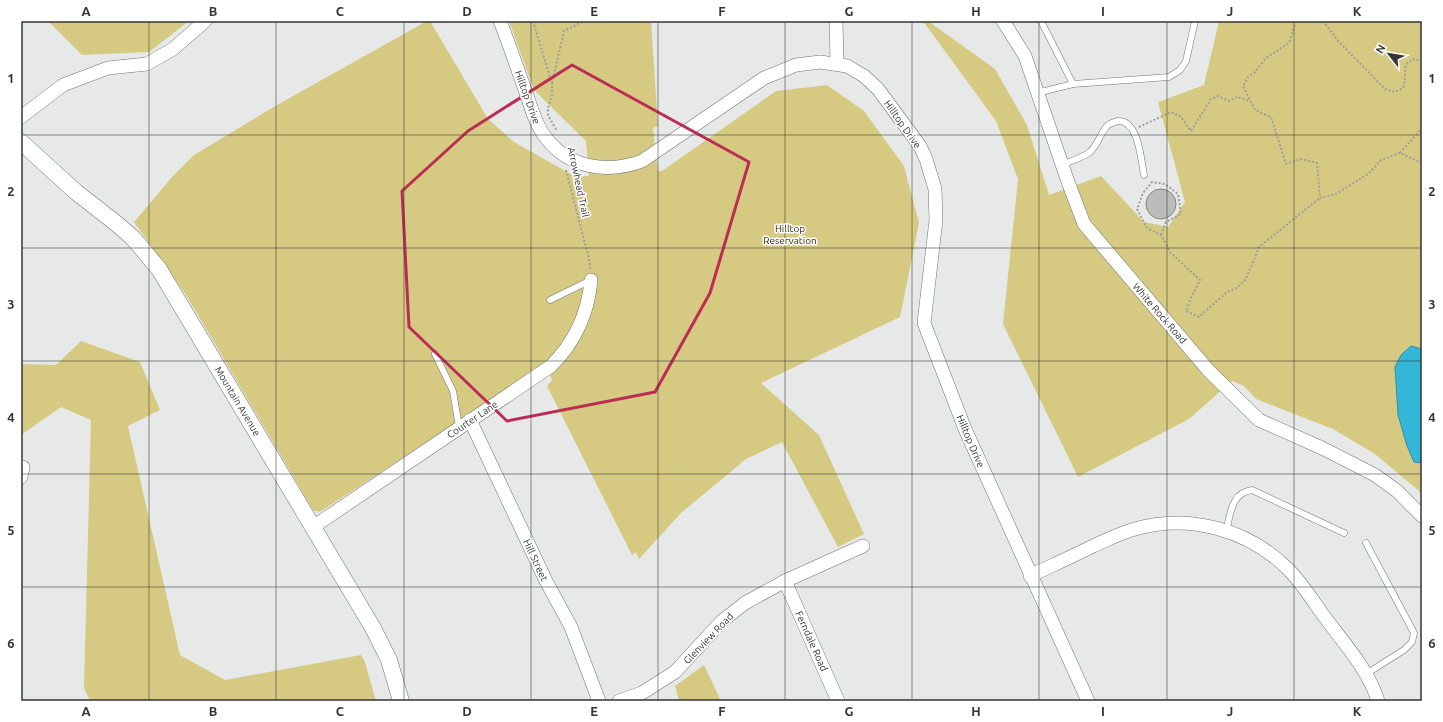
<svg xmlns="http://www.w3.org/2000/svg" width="1443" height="722" viewBox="0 0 1443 722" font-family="Ubuntu,sans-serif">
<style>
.green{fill:#d6ca82}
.water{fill:#33b6d7;stroke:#338fa6}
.building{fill:#bbbdba;stroke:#828481}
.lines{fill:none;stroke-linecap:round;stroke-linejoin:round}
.service-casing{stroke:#717472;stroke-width:7}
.minor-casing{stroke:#717472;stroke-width:14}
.tertiary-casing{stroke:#717472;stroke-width:17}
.path{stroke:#9d9f9d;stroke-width:2;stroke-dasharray:2 2;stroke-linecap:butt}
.service{stroke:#fff;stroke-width:6}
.minor{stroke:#fff;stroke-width:13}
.tertiary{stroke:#fff;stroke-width:16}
.marked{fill:none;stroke:#bc2c53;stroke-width:3;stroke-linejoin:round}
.grid{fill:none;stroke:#333433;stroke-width:1;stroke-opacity:0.55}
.labels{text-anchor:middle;stroke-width:3;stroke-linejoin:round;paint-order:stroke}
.street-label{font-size:10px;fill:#333433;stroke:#fff}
.park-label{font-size:10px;fill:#352f04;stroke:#fff}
.neatline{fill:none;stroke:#333433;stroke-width:1.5}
.grid-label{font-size:13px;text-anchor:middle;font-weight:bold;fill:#333433}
</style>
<rect width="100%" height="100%" fill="#e6e9e7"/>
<g class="green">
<path d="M48,21H189L149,52L82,55Z"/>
<path d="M427,21H430L488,119L514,142L576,177L589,176L586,141L534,90L509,21H651L658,126L653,128L658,171H662L776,91L827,85L864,111L904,166L919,223L900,317L761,383L819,435L864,534L838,547L782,442L746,459L681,513L639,559L636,552L632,555L547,386L552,380L546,367L468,415L320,512L313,510L186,295L134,222L173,176L194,155L277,105Z"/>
<path d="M923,21H928L995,69L1027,125L1049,195L1101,176L1144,222L1168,227L1185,202L1158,102L1204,85L1219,21H1422V496L1418,490L1375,454L1333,429L1256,399L1244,386L1232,381L1189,419L1078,477L1003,324L1018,179L996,121Z"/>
<path d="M81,341L140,362L160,410L128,426L180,655L225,680L361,655L365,662L376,701H90L84,688L91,420L61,407L21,435V364L56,365Z"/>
<path d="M704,665L721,701H679L675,686Z"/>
</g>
<path class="water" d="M1411,346L1422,349V463L1414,462L1407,446L1398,415L1395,367L1401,355Z"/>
<circle class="building" cx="1161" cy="204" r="15"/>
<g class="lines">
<g class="service-casing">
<g id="service">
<path d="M1041,21L1073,84"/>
<path d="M1037,93L1073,84L1169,77L1180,70L1186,61L1195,21"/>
<path d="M1062,165C1071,161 1082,158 1090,152C1098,145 1100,134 1107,126C1110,123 1114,122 1118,121C1139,120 1141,161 1144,175"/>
<path d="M550,300L591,280"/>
<path d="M435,354L453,391L459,427"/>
<path d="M1226,531C1231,513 1231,493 1252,490L1344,533"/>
<path d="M1366,543L1414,633L1412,642L1404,650L1366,674"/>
</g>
</g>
<g class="minor-casing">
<g id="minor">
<path d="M500,21C509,44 517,67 525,90C531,106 535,124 546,138C569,168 607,174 642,161L764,78L796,65L820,62L847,66L864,76L878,89L920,146L926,159L935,189L936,220L924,323L965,429L1088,701"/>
<path d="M836,21L837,63"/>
<path d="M1003,21L1025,56L1067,179L1084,224L1209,371L1259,420L1322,448L1375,475L1397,491L1422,516"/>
<path d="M21,117L63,85L108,68L147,64L173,49L205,21"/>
<path d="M470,420L546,581L571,627L599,701"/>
<path d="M21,477L23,467"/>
<path d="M313,527L551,366C575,342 588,315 591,280"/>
<path d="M1030,576C1051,566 1073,556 1093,546C1107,540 1120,533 1135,529C1189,513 1249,530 1288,569C1301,582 1311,598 1321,612C1341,640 1368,668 1378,701"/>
<path d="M785,581L838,701"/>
<path d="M619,701L642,693L675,672L722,621L745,603L785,581L863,546"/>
</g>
</g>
<g class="tertiary-casing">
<path id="tertiary" d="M21,142L76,192L117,224L133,238L159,269L373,628L389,660L401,701"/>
</g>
<g class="path">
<path d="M533,21L552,84V96L548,108V115L557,131"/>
<path d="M1296,21L1289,43L1266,58L1255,72L1248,77L1243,86L1255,110L1271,117L1286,164L1301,159L1317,163L1320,198L1336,194L1368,174L1381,160L1400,153L1422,163"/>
<path d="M1323,21L1339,42L1385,89L1395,92L1403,88C1406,80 1404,72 1406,64L1414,59L1422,61"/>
<path d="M552,83L564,31L584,21"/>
<path d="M1139,127L1171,112L1181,117L1191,131L1211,99L1218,96L1229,101L1237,97L1250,101"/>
<path d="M1400,153L1422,128"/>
<path d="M566,170L589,259L590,269"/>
<path d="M1161,235L1166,222L1181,214L1178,194L1165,184L1152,182L1143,193L1137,209L1147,228L1161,235L1170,252L1200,280L1191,298L1186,311L1199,317L1227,292L1237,288L1246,279L1259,247L1320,198"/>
</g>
<use href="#service" class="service"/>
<use href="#minor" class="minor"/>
<use href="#tertiary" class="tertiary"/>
</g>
<path class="marked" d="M572,65L749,162L710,293L655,392L507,421L409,327L402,191L468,131Z"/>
<path class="grid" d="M149,21V701M276,21V701M404,21V701M531,21V701M658,21V701M785,21V701M912,21V701M1039,21V701M1167,21V701M1294,21V701M21,135H1422M21,248H1422M21,361H1422M21,474H1422M21,587H1422"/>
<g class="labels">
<g class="street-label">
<text transform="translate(528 97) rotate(70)" y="4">Hilltop Drive</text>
<text transform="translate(903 124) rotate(55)" y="4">Hilltop Drive</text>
<text transform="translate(579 182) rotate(78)" y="4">Arrowhead Trail</text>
<text transform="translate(1160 313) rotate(49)" y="4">White Rock Road</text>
<text transform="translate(238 401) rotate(59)" y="4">Mountain Avenue</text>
<text transform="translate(472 419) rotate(-34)" y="4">Courter Lane</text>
<text transform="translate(971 441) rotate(67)" y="4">Hilltop Drive</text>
<text transform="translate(536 560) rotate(65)" y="4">Hill Street</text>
<text transform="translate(708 638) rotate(-46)" y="4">Glenview Road</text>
<text transform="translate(812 641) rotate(66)" y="4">Ferndale Road</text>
</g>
<g class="park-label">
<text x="790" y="232">Hilltop<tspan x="790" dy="12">Reservation</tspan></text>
</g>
</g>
<rect width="1443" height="722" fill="none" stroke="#ffffff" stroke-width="44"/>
<g transform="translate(1389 54) rotate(301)" stroke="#ffffff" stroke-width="3" paint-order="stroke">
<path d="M0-3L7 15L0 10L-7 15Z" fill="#333433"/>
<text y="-6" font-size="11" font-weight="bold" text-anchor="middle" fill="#333433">N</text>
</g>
<rect x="22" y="22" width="1399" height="678" class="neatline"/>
<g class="grid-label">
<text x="86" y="16">A</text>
<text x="213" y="16">B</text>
<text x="340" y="16">C</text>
<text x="467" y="16">D</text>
<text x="594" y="16">E</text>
<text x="722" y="16">F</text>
<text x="849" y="16">G</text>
<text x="976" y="16">H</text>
<text x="1103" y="16">I</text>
<text x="1230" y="16">J</text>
<text x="1357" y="16">K</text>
<text x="11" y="83">1</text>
<text x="1432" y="83">1</text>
<text x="11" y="196">2</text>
<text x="1432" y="196">2</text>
<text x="11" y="309">3</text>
<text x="1432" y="309">3</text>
<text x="11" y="422">4</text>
<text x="1432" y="422">4</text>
<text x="11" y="535">5</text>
<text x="1432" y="535">5</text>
<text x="11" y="648">6</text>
<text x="1432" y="648">6</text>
<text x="86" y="716">A</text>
<text x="213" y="716">B</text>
<text x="340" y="716">C</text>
<text x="467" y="716">D</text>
<text x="594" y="716">E</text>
<text x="722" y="716">F</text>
<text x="849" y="716">G</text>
<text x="976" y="716">H</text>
<text x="1103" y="716">I</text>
<text x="1230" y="716">J</text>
<text x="1357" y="716">K</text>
</g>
</svg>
